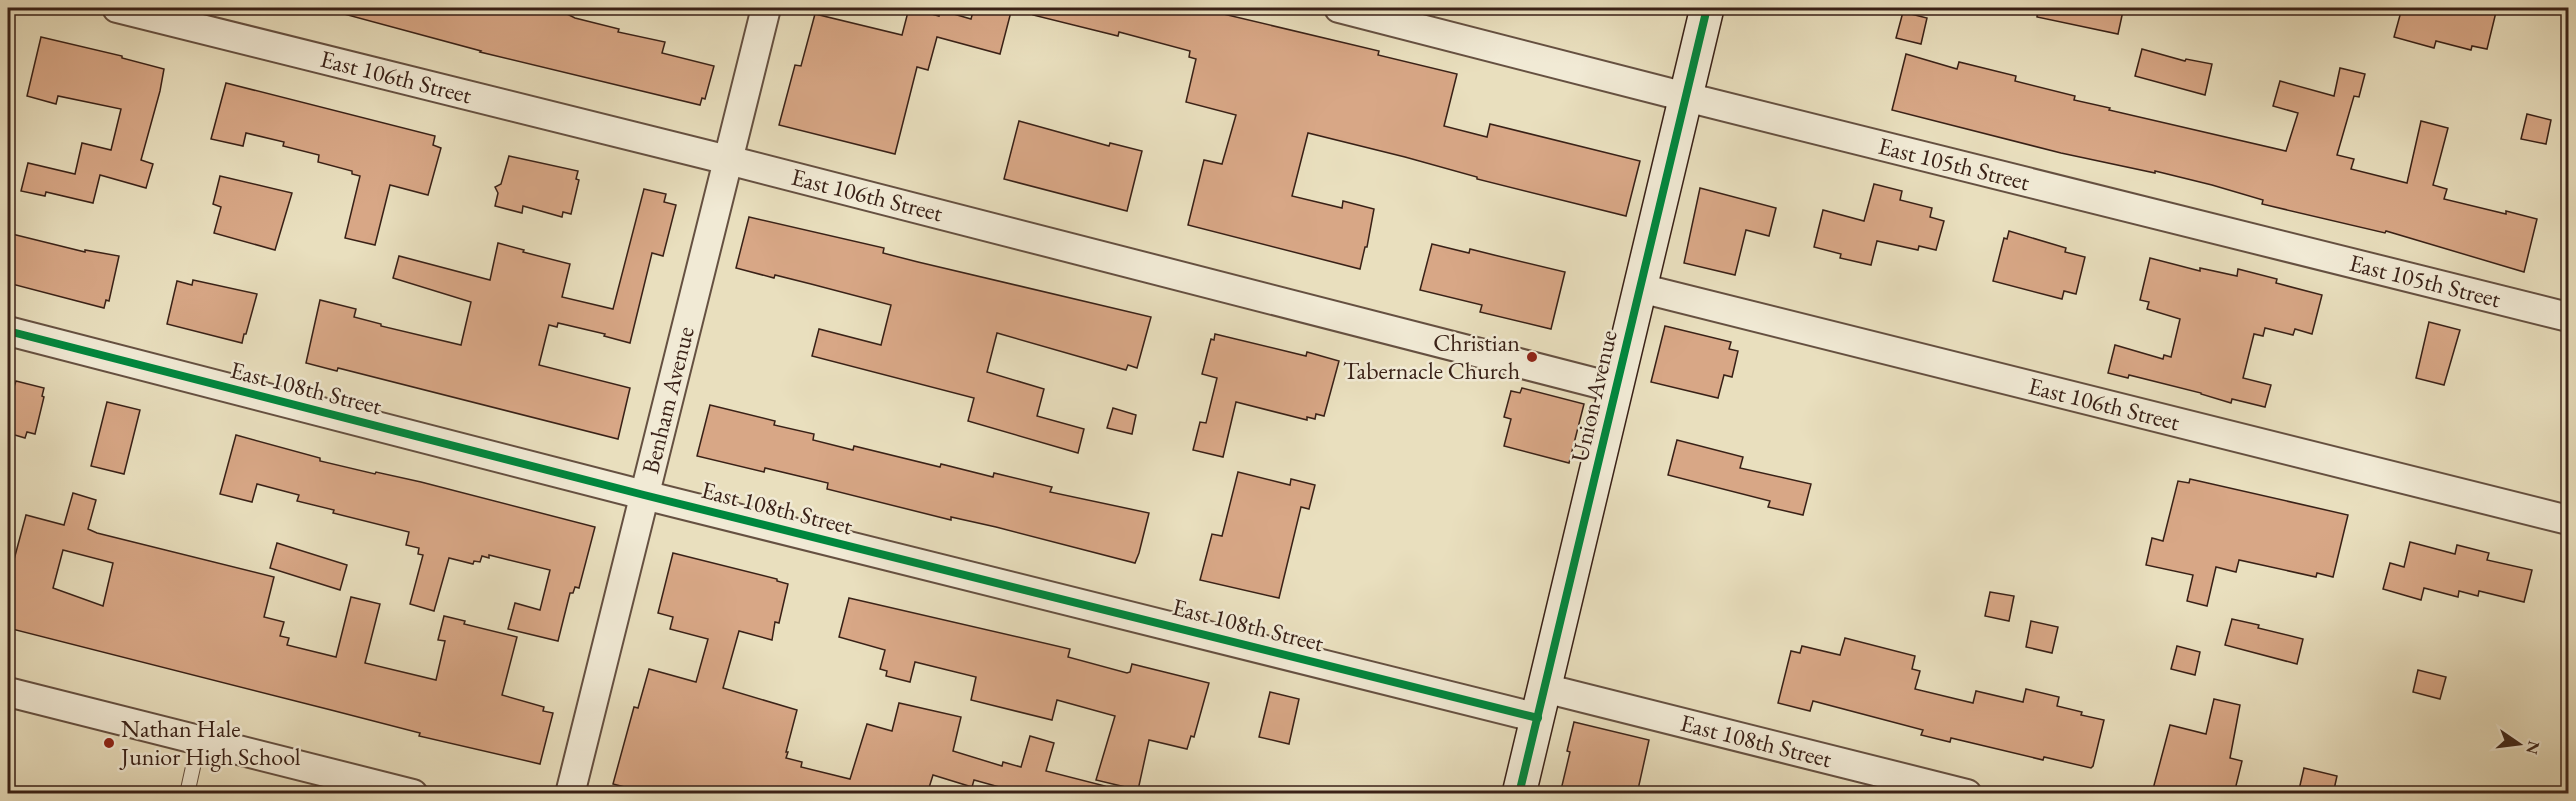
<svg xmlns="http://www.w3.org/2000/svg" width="2576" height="801" viewBox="0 0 2576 801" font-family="'EB Garamond',serif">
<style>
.building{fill:#d8a786;stroke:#392117;stroke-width:1.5;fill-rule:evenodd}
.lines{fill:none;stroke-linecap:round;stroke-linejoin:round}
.lane-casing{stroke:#655041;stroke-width:16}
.street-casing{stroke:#655041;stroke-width:32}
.secondary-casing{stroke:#392117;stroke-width:36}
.lane{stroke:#f1ead5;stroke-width:14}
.street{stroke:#f1ead5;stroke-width:28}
.secondary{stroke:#f1ead5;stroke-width:33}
.cycleway-casing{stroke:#f1ead5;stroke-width:11}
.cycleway{stroke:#00873e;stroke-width:8}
.poi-dot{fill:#8f2418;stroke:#f1ead5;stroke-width:2}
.labels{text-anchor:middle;stroke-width:5;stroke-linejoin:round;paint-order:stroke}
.street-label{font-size:24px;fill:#392117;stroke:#f1ead5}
.poi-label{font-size:24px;fill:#392117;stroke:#f1ead5;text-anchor:end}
</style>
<rect width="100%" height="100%" fill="#e9dfbe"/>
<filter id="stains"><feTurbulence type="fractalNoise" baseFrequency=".00333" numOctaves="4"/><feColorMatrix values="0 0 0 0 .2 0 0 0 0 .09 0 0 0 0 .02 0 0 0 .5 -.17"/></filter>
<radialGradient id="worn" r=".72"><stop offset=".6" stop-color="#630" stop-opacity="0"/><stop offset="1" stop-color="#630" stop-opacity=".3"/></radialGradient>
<g class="building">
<path d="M345,8H566L565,13L575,18L619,29L618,32L665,42L662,53L714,66L705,99L702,98L700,105L480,52L481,51L344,14Z"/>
<path d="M909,8L939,16L940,10L971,19L974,8H1012L1000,54L937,37L928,70L917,67L895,154L779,125L795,65L801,66L815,14L902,35Z"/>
<path d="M1034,8H1198L1379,51L1378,55L1457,74L1444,126L1487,137L1490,124L1640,161L1626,216L1477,179V177L1405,157L1308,133L1292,196L1342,208L1343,201L1374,209L1367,247H1365L1360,269L1188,225L1204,160L1222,164L1236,115L1186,102L1196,59L1189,57L1190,51L1119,32L1118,36L1033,15Z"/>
<path d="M2038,8H2107L2123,11L2118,34L2037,17Z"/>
<path d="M2402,8H2497L2487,49L2472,46L2471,50L2436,41L2434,48L2394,37Z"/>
<path d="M1903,12L1927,18L1921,44L1896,38Z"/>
<path d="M41,37L122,56V58L164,69L160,91L141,160L153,164L146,188L100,175L93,203L46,192L45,196L21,191L28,163L75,174L82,143L111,150L121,109L58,96L56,104L27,96Z"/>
<path d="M2142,49L2185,61L2186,59L2212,64L2205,95L2135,76Z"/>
<path d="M1906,54L1957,69L1959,62L2016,76L2015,81L2075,96L2074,100L2110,108L2109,110L2286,151L2298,113L2273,106L2280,81L2334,96L2340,68L2365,74L2359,97L2354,96L2337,155L2354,159L2351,169L2407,183L2421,121L2448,128L2433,185L2447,189L2444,199L2506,214V211L2537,219L2524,272L2386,231L2385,233L2262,204L2263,200L2212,185L2155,171V173L2061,153L1892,110Z"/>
<path d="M226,83L435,136L433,145L441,148L428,195L390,185L375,245L345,238L360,176L352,174V171L318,162L319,155L283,146L284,142L246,133L243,146L211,139Z"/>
<path d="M2527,114L2551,120L2546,144L2521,139Z"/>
<path d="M1019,121L1109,146L1110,143L1142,151L1127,211L1004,179Z"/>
<path d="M509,156L578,171L576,179L579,180L571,214L563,212L562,217L523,206L522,213L495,206L498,193L495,187L501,184Z"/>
<path d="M220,176L292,193L275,250L214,233L221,207L213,204Z"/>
<path d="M1874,184L1902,191L1900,200L1932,208L1930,217L1944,221L1936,250L1919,246L1918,250L1877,241L1871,265L1840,258L1841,254L1814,247L1823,210L1864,221Z"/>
<path d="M1700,188L1776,208L1769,236L1746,230L1735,275L1684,263Z"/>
<path d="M644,189L666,194L664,202L676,205L663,256L652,253L630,343L604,336L605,334L558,323L557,327L549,325L539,365L630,388L618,439L338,368L337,371L306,363L320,300L356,309L354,317L381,324V326L461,345L471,302L393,278L399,256L490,280L498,243L524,250L523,252L570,264L562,297L613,309Z"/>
<path d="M749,217L884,248L883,253L918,262L1151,317L1137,368L1128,365L1126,370L997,333L987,372L1044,389L1037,416L1084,429L1078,453L968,421L974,398L812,356L819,329L881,345L891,305L811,284L775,275L774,278L736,268Z"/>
<path d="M2009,231L2066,248L2065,252L2085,257L2076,294L2064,291L2062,299L1993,281L2004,238L2007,239Z"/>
<path d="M8,233L85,252V250L119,256L109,301L106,300L104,308L8,283Z"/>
<path d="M1432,244L1469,253L1470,249L1494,255L1565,272L1551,329L1480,312L1482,305L1420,290Z"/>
<path d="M2150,258L2200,271V268L2237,276L2238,269L2277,279L2276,283L2322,295L2312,334L2295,329L2293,335L2265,328L2263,336L2254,334L2243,378L2271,385L2265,407L2232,399L2231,403L2201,394V393L2129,375L2128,378L2108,373L2115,345L2163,359L2164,355L2171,357L2180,319L2147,309L2149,302L2140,300Z"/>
<path d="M193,280L257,294L246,334H244L242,343L167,324L177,281L192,285Z"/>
<path d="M2429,322L2460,330L2444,385L2416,378Z"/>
<path d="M1665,326L1731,342L1729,349L1738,351L1732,377L1724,375L1718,398L1651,382Z"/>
<path d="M1215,334L1306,356L1307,352L1339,361L1324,416L1316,414L1315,419L1307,417V420L1236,402L1223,457L1193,450L1200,422L1206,423L1217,378L1202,374L1211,339L1214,340Z"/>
<path d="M16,381L44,388L42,396L44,397L35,434L27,432L25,438L8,433V404Z"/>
<path d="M1522,388L1584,404L1569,463L1504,446L1511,419L1504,417L1511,391L1520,393Z"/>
<path d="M107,402L140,410L124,474L91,466Z"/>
<path d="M710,405L775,421L774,425L814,434L813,440L853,450L854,446L940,467L941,464L993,477L994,473L1052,487L1050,492L1149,513L1139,553L1135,563L996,527L951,517V520L827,489L828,483L765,468L764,472L697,456Z"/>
<path d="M1113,408L1136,415L1132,434L1107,428Z"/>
<path d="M236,435L320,458V461L375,474L376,472L421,482L595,527L579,588L575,587L573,593H570L558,641L508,629L515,603L540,610L550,570L489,555V558L482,556L480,562L474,561L473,564L449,558L434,611L410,604L423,555L418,554L419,548L406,545L409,532L333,513L334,510L297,501L299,495L257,484L252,502L220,494Z"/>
<path d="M1677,440L1743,457L1740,468L1811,484L1803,515L1768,507L1770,501L1668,475Z"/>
<path d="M1238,472L1290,485L1291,479L1315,485L1309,509L1301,507L1279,598L1200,580L1212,534L1222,536Z"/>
<path d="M2190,479L2348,515L2333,577L2317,573L2316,577L2239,560L2236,572L2216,567L2207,606L2187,601L2193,575L2146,565L2152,538L2163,541L2178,481L2189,483Z"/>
<path d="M73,493L96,500L88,529L97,533L274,577L264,617L284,622L280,636L289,638L287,645L336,657L351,597L380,604L365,663L436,680L445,641L438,640L444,616L465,621L464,624L517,637L502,695L544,707L543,711L553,713L540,764L419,736L420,733L331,710L8,628V566L12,567L26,515L64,525ZM63,550L113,563L103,606L53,588Z"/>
<path d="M2410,542L2455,554L2457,545L2489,553L2487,560L2532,570L2524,602L2479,591L2478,596L2459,591L2458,597L2424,588L2421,600L2383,589L2390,563L2404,567Z"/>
<path d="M277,543L347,565L340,590L270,568Z"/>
<path d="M673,553L777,579V581L788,584L779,623L775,622L772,640L739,631L723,688L797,710L786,752H788L786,758L802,762L801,767L850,779L867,724L892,731L899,703L961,717L953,751L1002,766L1003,762L1021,767L1030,736L1054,743L1046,771L1105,786L1104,794H1024L974,780L972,787L933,775L927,794H651L613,784L634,707L638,708L649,669L696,682L708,639L670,629L673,617L658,613Z"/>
<path d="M1990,592L2014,596L2009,621L1985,616Z"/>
<path d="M849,598L1070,649L1068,657L1127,673L1130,672L1132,664L1209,683L1194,737L1191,736L1187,749L1149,740L1138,790L1096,780L1115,716L1057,700L1052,720L971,700L976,677L915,662L910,682L886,676L887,671L880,669L885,650L839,637Z"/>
<path d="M2232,619L2259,625L2258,628L2303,639L2297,664L2225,645Z"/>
<path d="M2031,621L2058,627L2052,653L2026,647Z"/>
<path d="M1845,638L1915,656L1912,669L1920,671L1915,689L1973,703L1976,691L2023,702L2026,689L2059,697L2057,706L2082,712L2081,715L2104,720L2093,766L2091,768L2044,757L2043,760L1951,738L1950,742L1921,735L1923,730L1813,701L1810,711L1778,703L1791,651L1800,653L1802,646L1840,655Z"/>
<path d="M2177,646L2200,652L2195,675L2171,669Z"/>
<path d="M2418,670L2446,677L2440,699L2413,692Z"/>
<path d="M1270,692L1299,699L1289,744L1259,737Z"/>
<path d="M2214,699L2240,705L2230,758L2242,761L2234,794H2171L2153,789L2170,725L2206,734Z"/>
<path d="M1574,722L1649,740L1637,794H1560L1570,752L1567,751Z"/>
<path d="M2304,768L2337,776L2333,794H2298Z"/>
</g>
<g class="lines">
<g class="lane-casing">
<path id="lane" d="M187,794L199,740"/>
</g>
<g class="street-casing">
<g id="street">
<path d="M117,8L728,160L1616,388"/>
<path d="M1339,8L1686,97L2568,317"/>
<path d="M1640,288L2568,520"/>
<path d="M8,331L644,495L1538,718"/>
<path d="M1544,688L1967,794"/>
<path d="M8,692L413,794"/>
<path d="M570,794L766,8"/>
</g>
</g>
<g class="secondary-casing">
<path id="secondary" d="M1519,794L1707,8"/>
</g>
<use href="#lane" class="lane"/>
<use href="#street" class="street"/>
<use href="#secondary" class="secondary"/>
<g class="cycleway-casing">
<g id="cycleway">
<path d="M8,331L644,495L1538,718"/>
<path d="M1519,794L1707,8"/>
</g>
</g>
<use href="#cycleway" class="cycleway"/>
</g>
<g class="poi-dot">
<circle cx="1532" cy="357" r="6"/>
<circle cx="109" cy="743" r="6"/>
</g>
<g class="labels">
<g class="street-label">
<text transform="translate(396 77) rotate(14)" y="8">East 106th Street</text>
<text transform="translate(1954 164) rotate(14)" y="8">East 105th Street</text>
<text transform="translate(867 195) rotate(14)" y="8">East 106th Street</text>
<text transform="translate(2425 281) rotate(14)" y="8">East 105th Street</text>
<text transform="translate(306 388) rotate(14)" y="8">East 108th Street</text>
<text transform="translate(1594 396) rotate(-77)" y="8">Union Avenue</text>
<text transform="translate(668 400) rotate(-76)" y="8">Benham Avenue</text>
<text transform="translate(2104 404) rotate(14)" y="8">East 106th Street</text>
<text transform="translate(777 508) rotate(14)" y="8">East 108th Street</text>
<text transform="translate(1248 625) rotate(14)" y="8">East 108th Street</text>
<text transform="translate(1756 741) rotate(14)" y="8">East 108th Street</text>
</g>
<g class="poi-label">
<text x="1520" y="351">Christian<tspan x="1520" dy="28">Tabernacle Church</tspan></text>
<text x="121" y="737" text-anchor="start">Nathan Hale<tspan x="121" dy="28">Junior High School</tspan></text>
</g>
</g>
<rect width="2576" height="801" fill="none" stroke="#e9dfbe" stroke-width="30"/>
<rect x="9" y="9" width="2558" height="783" fill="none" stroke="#392117" stroke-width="3"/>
<rect x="15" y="15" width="2546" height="771" fill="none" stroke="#392117" stroke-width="1.5"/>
<g transform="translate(2519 744) rotate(104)" stroke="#f1ead5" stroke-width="4.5" paint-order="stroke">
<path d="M0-4.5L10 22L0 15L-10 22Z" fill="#392117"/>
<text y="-9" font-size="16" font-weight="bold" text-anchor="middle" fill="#392117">N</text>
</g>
<rect width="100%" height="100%" filter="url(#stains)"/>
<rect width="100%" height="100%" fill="url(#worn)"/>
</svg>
